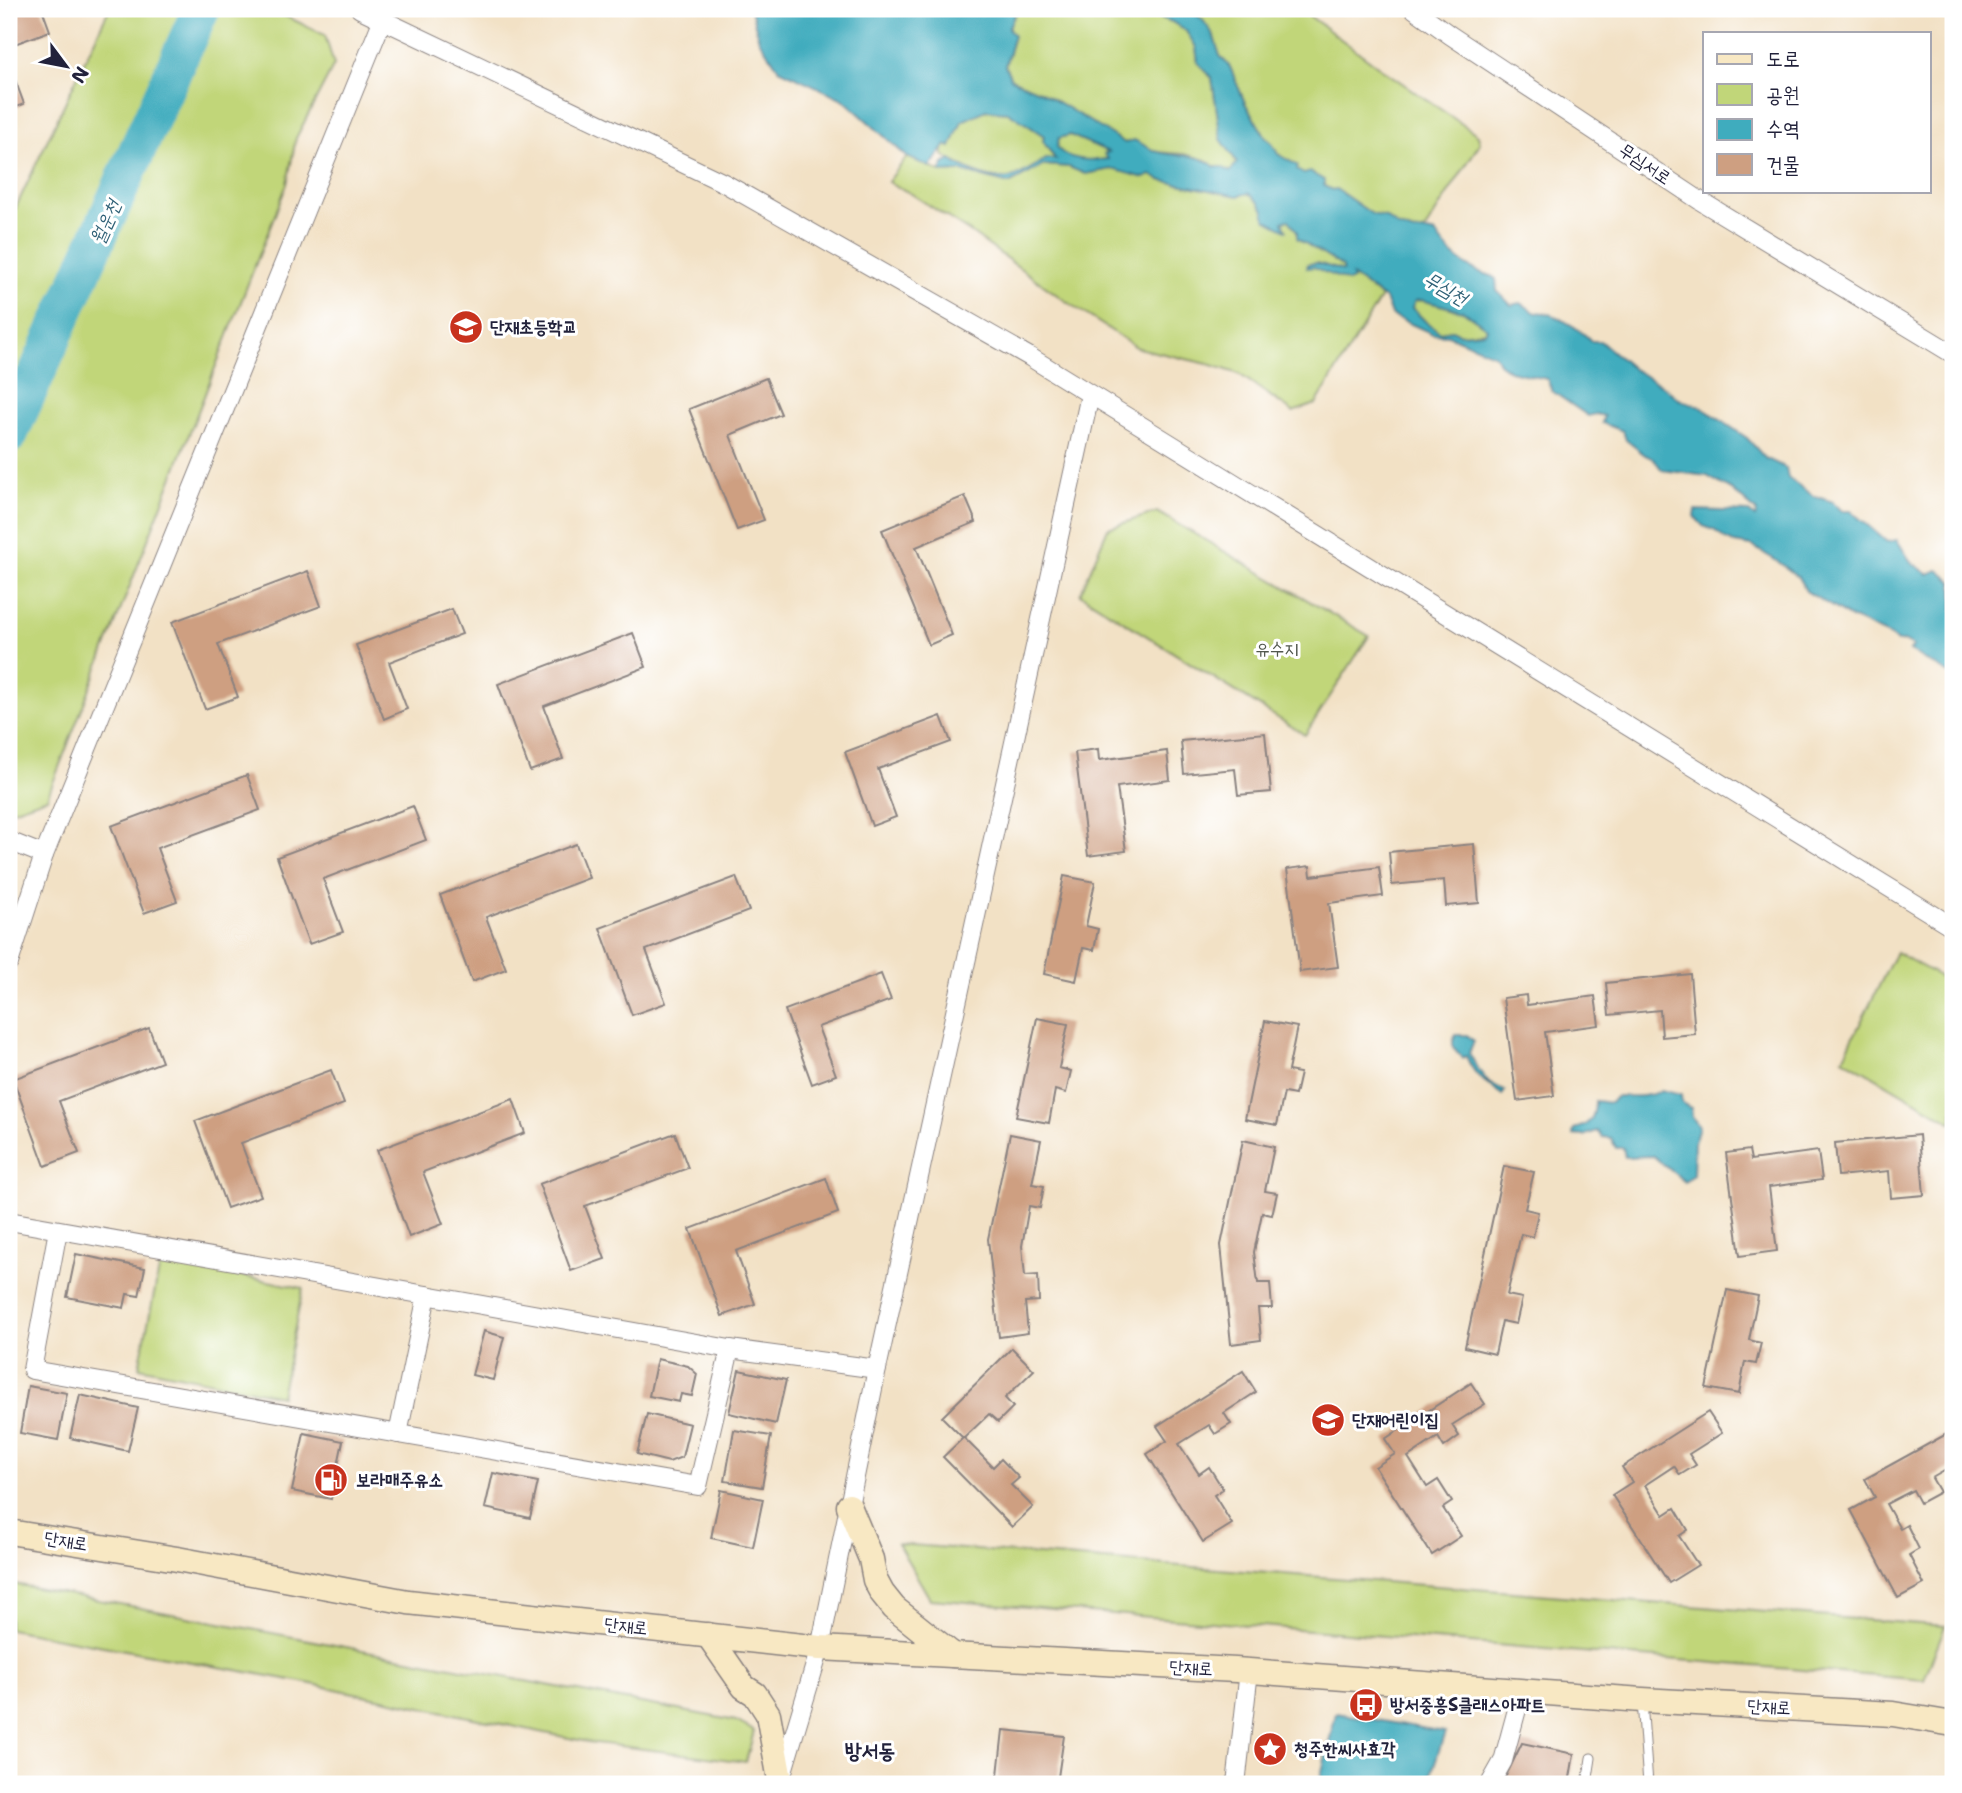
<svg xmlns="http://www.w3.org/2000/svg" width="1962" height="1793" viewBox="0 0 1962 1793" font-family="'Shantell Sans','Poor Story',sans-serif">
<style>
.green{fill:#c1d679;stroke:#727c5a;stroke-width:2}
.water{fill:#3facbe;stroke:#30677c;stroke-width:2;fill-rule:evenodd}
.lines{fill:none;stroke-linecap:round;stroke-linejoin:round}
.river{stroke:#3facbe;stroke-width:38}
.building{fill:#ce9f81}
.lane-casing{stroke:#8a8280;stroke-width:11}
.street-casing{stroke:#8a8280;stroke-width:20}
.secondary-casing{stroke:#8a8280;stroke-width:27}
.lane{stroke:#fff;stroke-width:9}
.street{stroke:#fff;stroke-width:18}
.secondary{stroke:#f8e8c3;stroke-width:24}
.labels{text-anchor:middle;stroke-width:6;stroke-linejoin:round;paint-order:stroke}
.street-label{font-size:18px;fill:#22223b;stroke:#fff}
.poi-label{font-size:18px;font-weight:bold;fill:#22223b;stroke:#fff;text-anchor:start}
.park-label{font-size:18px;fill:#52584e;stroke:#fff}
.water-label{font-size:19px;font-style:italic;fill:#2f6076;stroke:#fff}
.quarter-label{font-size:21px;font-weight:bold;fill:#22223b;stroke:#fff}
</style>
<rect width="100%" height="100%" fill="#fff"/>
<filter id="ink" filterUnits="userSpaceOnUse"><feTurbulence type="fractalNoise" baseFrequency=".0143" numOctaves="2"/><feDisplacementMap in="SourceGraphic" scale="14" xChannelSelector="R" yChannelSelector="G"/><feConvolveMatrix kernelMatrix="1 2 1 2 8 2 1 2 1" color-interpolation-filters="sRGB"/></filter>
<filter id="wash" filterUnits="userSpaceOnUse"><feTurbulence type="fractalNoise" baseFrequency=".00686" numOctaves="4" result="noise"/><feDisplacementMap in="SourceGraphic" scale="28" xChannelSelector="R" yChannelSelector="G"/><feGaussianBlur stdDeviation="1.57" result="paint"/><feColorMatrix in="noise" values="0 0 0 0 0 0 0 0 0 0 0 0 0 0 0 0 0 1.4 0 .05"/><feComposite in="paint" operator="in"/></filter>
<g filter="url(#wash)">
<rect width="100%" height="100%" fill="#f2e1c5"/>
<g class="green">
<path d="M109,9H192L126,160L9,412V222Z"/>
<path d="M209,9H271L325,35L334,65L296,138L287,184L47,798L9,811V452Z"/>
<path d="M1018,9H1138L1172,22L1186,31L1196,47L1198,63L1212,78L1221,139L1231,151L1237,165L1230,172L1215,167L1206,160L1184,154L1156,152L1134,140L1125,143L1041,92L1011,79L1005,66L1014,36L1008,28Z"/>
<path d="M1194,9H1300L1376,65L1478,135L1480,143L1424,231L1414,232L1399,227L1385,217L1372,214L1336,189L1332,190L1296,170L1298,166L1278,154L1266,138L1245,103L1230,67L1220,56L1213,34L1192,12Z"/>
<path d="M986,110L1008,112L1044,136L1043,141L1056,161C1035,162 1033,169 1016,176C993,185 963,167 943,155V149L946,144L950,147L962,121Z"/>
<path d="M1070,135L1110,152L1108,159C1092,161 1066,162 1057,147L1059,138Z"/>
<path d="M907,157L941,172L961,171L1009,184L1044,165L1069,167L1085,174L1112,169L1151,175L1160,180L1237,196L1248,193L1259,202L1266,213L1286,229L1283,221L1289,219L1297,231V238L1343,267V271L1317,263L1314,266C1325,274 1336,275 1348,282L1351,275L1381,297L1316,404L1293,412L1239,374L1212,365L1138,348L1064,300L970,232L910,193L888,182Z"/>
<path d="M1421,300L1463,311L1487,328L1485,331L1460,334L1452,330L1440,332L1426,322L1412,308L1415,301Z"/>
<path d="M1157,512L1369,636L1305,735L1080,594L1108,528Z"/>
<path d="M1896,952L1953,984V1123L1843,1058Z"/>
<path d="M161,1260L303,1288L281,1396L139,1367Z"/>
<path d="M898,1544L1040,1555L1945,1626L1924,1680L930,1599Z"/>
<path d="M9,1583L736,1721L754,1731L746,1762L588,1742L302,1682L9,1629Z"/>
</g>
<g class="water">
<path d="M751,9H1018L1008,28L1014,35L1005,66L1011,79L1041,92L1125,143L1134,140C1141,143 1148,148 1155,151C1175,158 1197,151 1215,167H1222L1230,172L1237,162L1221,139L1212,78L1198,63L1196,47L1186,31L1172,22L1138,9H1194L1193,12L1202,19L1213,34L1220,56L1230,67L1245,103L1266,138L1271,142L1278,154L1298,166L1297,170L1304,174L1310,172L1324,180V186L1332,190L1336,189L1372,214L1385,217L1399,227L1414,232L1422,231L1436,234C1446,250 1457,261 1475,270C1482,274 1488,273 1496,279L1497,291L1511,305L1521,303L1536,313C1549,309 1582,330 1591,341H1600L1633,369L1663,386L1679,399L1701,407L1747,438L1765,458L1786,468L1788,478L1814,496L1833,502L1842,511H1851L1887,542L1897,540L1911,562L1928,574L1938,570L1953,582V676L1910,651L1913,646L1904,641L1897,642L1891,636L1851,618L1806,591L1798,577L1780,563L1752,546L1734,543L1725,539L1714,530L1703,526L1695,517L1696,510L1749,512L1755,517L1757,512L1733,491L1707,476L1662,470L1654,459L1645,455L1626,440L1623,431L1602,423L1604,416L1596,414L1588,416L1552,391L1547,379L1510,371L1499,363L1495,355L1448,335L1433,334L1391,315L1385,299L1352,276L1353,280L1348,282C1336,275 1325,274 1314,267L1307,268L1308,264L1317,263L1343,271V267L1297,238V231L1289,220L1283,221L1286,230L1265,219C1266,207 1257,200 1248,193L1238,196L1160,180L1151,175L1144,178L1112,169L1085,174L1069,167L1044,165L1009,184L961,171L941,172L944,164L951,160C966,171 995,183 1014,177C1026,173 1036,164 1048,158L1056,160L1043,141L1044,136L1008,112L986,110L962,121L951,147L946,145L930,167L907,157L843,99L779,69L759,40ZM1070,135L1109,152L1104,154L1108,159C1092,161 1066,161 1057,147L1059,138ZM1421,300L1463,311L1487,328L1485,332L1460,334L1452,330L1440,332L1426,322L1412,308L1415,301Z"/>
<path d="M1456,1035H1467L1474,1041L1469,1053L1478,1069L1488,1082L1505,1091L1502,1095C1485,1081 1476,1079 1466,1056L1463,1058L1453,1047V1041Z"/>
<path d="M1661,1090L1681,1095C1681,1103 1684,1105 1691,1108L1692,1117L1699,1126L1694,1143L1693,1175L1685,1182L1653,1156L1625,1157L1623,1148H1616L1611,1138L1602,1137L1597,1131L1583,1136L1573,1135L1574,1129C1590,1125 1595,1118 1595,1101L1611,1103L1617,1096C1630,1096 1651,1098 1661,1090Z"/>
<path d="M1336,1713L1445,1732L1428,1784H1319Z"/>
</g>
<g class="lines">
<path class="river" d="M9,435L201,9"/>
</g>
<g id="blocks">
<g class="building">
<path d="M25,9H42L50,31L9,46V15Z"/>
<path d="M9,63L24,104L9,110Z"/>
<path d="M766,378L781,414L730,435L764,520L737,530L689,409Z"/>
<path d="M965,496L976,522L916,547L952,635L929,645L882,530Z"/>
<path d="M308,571L321,606L218,644L238,697L205,709L172,622Z"/>
<path d="M452,609L462,634L389,662L407,709L384,719L356,645Z"/>
<path d="M633,633L646,667L544,706L563,759L530,771L498,684Z"/>
<path d="M941,716L951,742L878,769L896,817L872,826L845,752Z"/>
<path d="M1265,733L1271,792L1238,795L1235,769L1184,774L1181,741Z"/>
<path d="M1098,749L1099,760L1167,751L1170,780L1117,787L1126,851L1088,856L1075,752Z"/>
<path d="M247,775L260,810L157,848L177,901L144,913L111,826Z"/>
<path d="M413,806L426,840L323,879L343,932L309,944L277,857Z"/>
<path d="M576,844L589,878L486,917L506,969L472,982L440,895Z"/>
<path d="M1474,844L1479,903L1446,906L1444,880L1392,885L1389,852Z"/>
<path d="M1310,866L1311,876L1379,867L1383,896L1329,903L1338,967L1300,972L1287,869Z"/>
<path d="M1064,876L1095,882L1086,926L1098,929L1094,950L1083,948L1076,981L1044,974Z"/>
<path d="M736,877L749,911L646,950L666,1003L632,1015L600,928Z"/>
<path d="M881,974L891,1000L818,1027L836,1075L812,1084L785,1010Z"/>
<path d="M1690,974L1695,1034L1662,1037L1660,1010L1609,1015L1606,983Z"/>
<path d="M1526,995L1527,1005L1595,996L1599,1025L1545,1032L1554,1096L1517,1101L1503,998Z"/>
<path d="M1037,1018L1068,1024L1059,1068L1071,1071L1066,1093L1055,1090L1049,1123L1016,1117Z"/>
<path d="M1265,1021L1297,1027L1288,1071L1300,1073L1295,1095L1284,1093L1277,1125L1245,1119Z"/>
<path d="M149,1028L162,1062L59,1101L79,1153L45,1166L13,1079Z"/>
<path d="M331,1070L344,1104L241,1143L261,1196L227,1208L195,1121Z"/>
<path d="M513,1099L525,1133L423,1172L443,1224L409,1237L377,1150Z"/>
<path d="M675,1133L688,1168L585,1206L605,1259L571,1271L539,1184Z"/>
<path d="M1010,1134L1041,1140L1032,1184L1044,1186L1040,1208L1029,1206L1022,1246L1025,1276L1038,1275L1039,1301L1025,1302L1028,1333L999,1337L988,1239Z"/>
<path d="M1919,1135L1924,1195L1891,1198L1889,1171L1838,1176L1835,1143Z"/>
<path d="M1243,1140L1274,1147L1265,1191L1277,1193L1272,1215L1262,1213L1254,1252L1258,1283H1270L1272,1308H1258L1261,1340L1231,1344L1221,1245Z"/>
<path d="M1749,1150L1751,1160L1818,1151L1822,1180L1769,1187L1777,1251L1740,1256L1726,1153Z"/>
<path d="M1504,1166L1534,1172L1525,1209L1538,1212L1533,1237L1521,1234L1507,1295L1522,1298L1516,1324L1502,1321L1495,1354L1465,1347Z"/>
<path d="M826,1178L838,1213L736,1251L755,1304L722,1316L690,1229Z"/>
<path d="M76,1254L145,1268L139,1296L127,1294L124,1308L67,1297Z"/>
<path d="M1727,1290L1758,1296L1749,1340L1761,1343L1756,1364L1745,1362L1739,1394L1706,1388Z"/>
<path d="M484,1331L504,1337L493,1380L472,1375Z"/>
<path d="M1012,1348L1034,1370L1005,1398L1013,1407L998,1422L989,1414L964,1438L993,1467L1001,1459L1019,1478L1011,1485L1033,1507L1012,1527L943,1457L963,1438L942,1417Z"/>
<path d="M657,1359L688,1366L697,1374L692,1396L681,1394L679,1402L649,1396Z"/>
<path d="M739,1370L786,1380L776,1424L729,1413Z"/>
<path d="M1243,1371L1256,1392L1224,1413L1231,1424L1215,1434L1209,1425L1179,1444L1199,1474L1209,1467L1223,1489L1214,1495L1232,1524L1203,1542L1147,1454L1167,1441L1157,1426Z"/>
<path d="M1471,1383L1485,1404L1452,1425L1459,1436L1444,1447L1438,1437L1408,1457L1427,1487L1438,1480L1452,1502L1443,1508L1461,1536L1432,1555L1375,1467L1395,1454L1385,1439Z"/>
<path d="M28,1386L67,1393L58,1440L20,1433Z"/>
<path d="M80,1395L138,1408L128,1451L70,1438Z"/>
<path d="M1708,1412L1722,1433L1689,1454L1696,1465L1680,1475L1674,1466L1645,1485L1664,1515L1675,1508L1688,1530L1679,1536L1698,1565L1669,1583L1612,1495L1632,1482L1622,1467Z"/>
<path d="M647,1414L690,1424L682,1457L669,1462L637,1454Z"/>
<path d="M734,1430L771,1436L762,1487L725,1481Z"/>
<path d="M1952,1431L1953,1466L1932,1478L1940,1492L1920,1503L1913,1490L1886,1504L1900,1529L1907,1525L1919,1549L1909,1555L1924,1584L1898,1598L1851,1510L1875,1497L1865,1479Z"/>
<path d="M304,1433L343,1441L331,1499L292,1491Z"/>
<path d="M493,1473L538,1482L530,1518L485,1508Z"/>
<path d="M721,1490L763,1499L753,1547L711,1538Z"/>
<path d="M1003,1730L1064,1736L1057,1784H997Z"/>
<path d="M1522,1743L1574,1754L1569,1784H1502Z"/>
</g>
</g>
</g>
<g filter="url(#ink)">
<use href="#blocks" fill-opacity="0" stroke="#8a8280" stroke-width="2"/>
<g class="lines">
<g class="lane-casing">
<g id="lane">
<path d="M1642,1701L1648,1784"/>
<path d="M1587,1784L1591,1758"/>
</g>
</g>
<g class="street-casing">
<g id="street">
<path d="M360,9L724,183L1030,357L1953,927"/>
<path d="M1414,9L1450,35L1699,200L1953,354"/>
<path d="M9,841L44,855"/>
<path d="M9,963L44,855L382,21"/>
<path d="M9,1221L730,1349L877,1369"/>
<path d="M58,1230L32,1370L698,1486L730,1349"/>
<path d="M398,1434L427,1295"/>
<path d="M781,1778L820,1648L877,1369L1090,395"/>
<path d="M1236,1784L1249,1671"/>
<path d="M1490,1784L1503,1761L1522,1691"/>
</g>
</g>
<g class="secondary-casing">
<g id="secondary">
<path d="M849,1506L871,1559L875,1580L882,1593L894,1608L953,1655"/>
<path d="M9,1532L177,1559L408,1602L820,1648L1236,1670L1642,1700L1893,1714L1953,1724"/>
<path d="M708,1635L744,1687L755,1694L768,1714L780,1780"/>
</g>
</g>
<use href="#lane" class="lane"/>
<use href="#street" class="street"/>
<use href="#secondary" class="secondary"/>
</g>
</g>
<defs>
<g id="school-disc" transform="scale(1.75)"><circle r="9.5" fill="#c8321e" stroke="#fff"/><path d="M0-5L7-2L0 1L-7-2ZM-4 1L0 2.5L4 1V4Q0 6-4 4Z" fill="#fff"/></g>
<g id="fuel-disc" transform="scale(1.75)"><circle r="9.5" fill="#c8321e" stroke="#fff"/><path d="M-5.5-6h7V0h2V4h1.3V-2.5L3-4.5l.8-.8L6-3V5H2.5V1h-1V6h-7ZM-4.2-4.7v3.2H.2V-4.7Z" fill="#fff"/></g>
<g id="bus-disc" transform="scale(1.75)"><circle r="9.5" fill="#c8321e" stroke="#fff"/><path d="M-5-6H5V4H4V6H2V4H-2V6H-4V4H-5ZM-3.5-4V0h7V-4ZM-3.5 1.2v1.5H-2V1.2ZM2 1.2v1.5H3.5V1.2Z" fill="#fff"/></g>
<g id="sight-disc" transform="scale(1.75)"><circle r="9.5" fill="#c8321e" stroke="#fff"/><path d="M0-6L1.8-2.2L6-1.7L2.9 1.2L3.7 5.4L0 3.3L-3.7 5.4L-2.9 1.2L-6-1.7L-1.8-2.2Z" fill="#fff"/></g>
</defs>
<g fill-rule="evenodd">
<use href="#school-disc" x="466" y="327"/>
<use href="#school-disc" x="1328" y="1420"/>
<use href="#fuel-disc" x="331" y="1480"/>
<use href="#bus-disc" x="1366" y="1705"/>
<use href="#sight-disc" x="1270" y="1749"/>
</g>
<g class="labels">
<g class="street-label">
<text transform="translate(1645 164) rotate(34)" y="6">무심서로</text>
<text transform="translate(66 1541) rotate(9)" y="6">단재로</text>
<text transform="translate(626 1626) rotate(6)" y="6">단재로</text>
<text transform="translate(1191 1668) rotate(3)" y="6">단재로</text>
<text transform="translate(1769 1707) rotate(3)" y="6">단재로</text>
</g>
<g class="poi-label">
<text x="490" y="333">단재초등학교</text>
<text x="1352" y="1426">단재어린이집</text>
<text x="356" y="1486">보라매주유소</text>
<text x="1390" y="1711">방서중흥S클래스아파트</text>
<text x="1294" y="1755">청주한씨사효각</text>
</g>
<g class="park-label">
<text x="1277" y="655">유수지</text>
</g>
<g class="water-label">
<text transform="translate(105 222) rotate(-66)" y="7">월운천</text>
<text transform="translate(1446 288) rotate(30)" y="7">무심천</text>
</g>
<g class="quarter-label">
<text x="870" y="1758">방서동</text>
</g>
</g>
<rect width="1962" height="1793" fill="none" stroke="#fff" stroke-width="35"/>
<rect x="1703" y="32" width="228" height="161" fill="#ffffff" stroke="#a7a7b1" stroke-width="2"/>
<rect x="1717" y="54" width="35" height="10" fill="#f8e8c3" stroke="#a7a7b1" stroke-width="2"/>
<text x="1766" y="66" font-size="21" fill="#22223b">도로</text>
<rect x="1717" y="84" width="35" height="21" fill="#c1d679" stroke="#a7a7b1" stroke-width="2"/>
<text x="1766" y="102" font-size="21" fill="#22223b">공원</text>
<rect x="1717" y="119" width="35" height="21" fill="#3facbe" stroke="#a7a7b1" stroke-width="2"/>
<text x="1766" y="136" font-size="21" fill="#22223b">수역</text>
<rect x="1717" y="154" width="35" height="21" fill="#ce9f81" stroke="#a7a7b1" stroke-width="2"/>
<text x="1766" y="172" font-size="21" fill="#22223b">건물</text>
<g transform="translate(66 66) rotate(122)" stroke="#ffffff" stroke-width="5" paint-order="stroke">
<path d="M0-5L12 26L0 18L-12 26Z" fill="#22223b"/>
<text y="-10" font-size="19" font-weight="bold" text-anchor="middle" fill="#22223b">N</text>
</g>
</svg>
